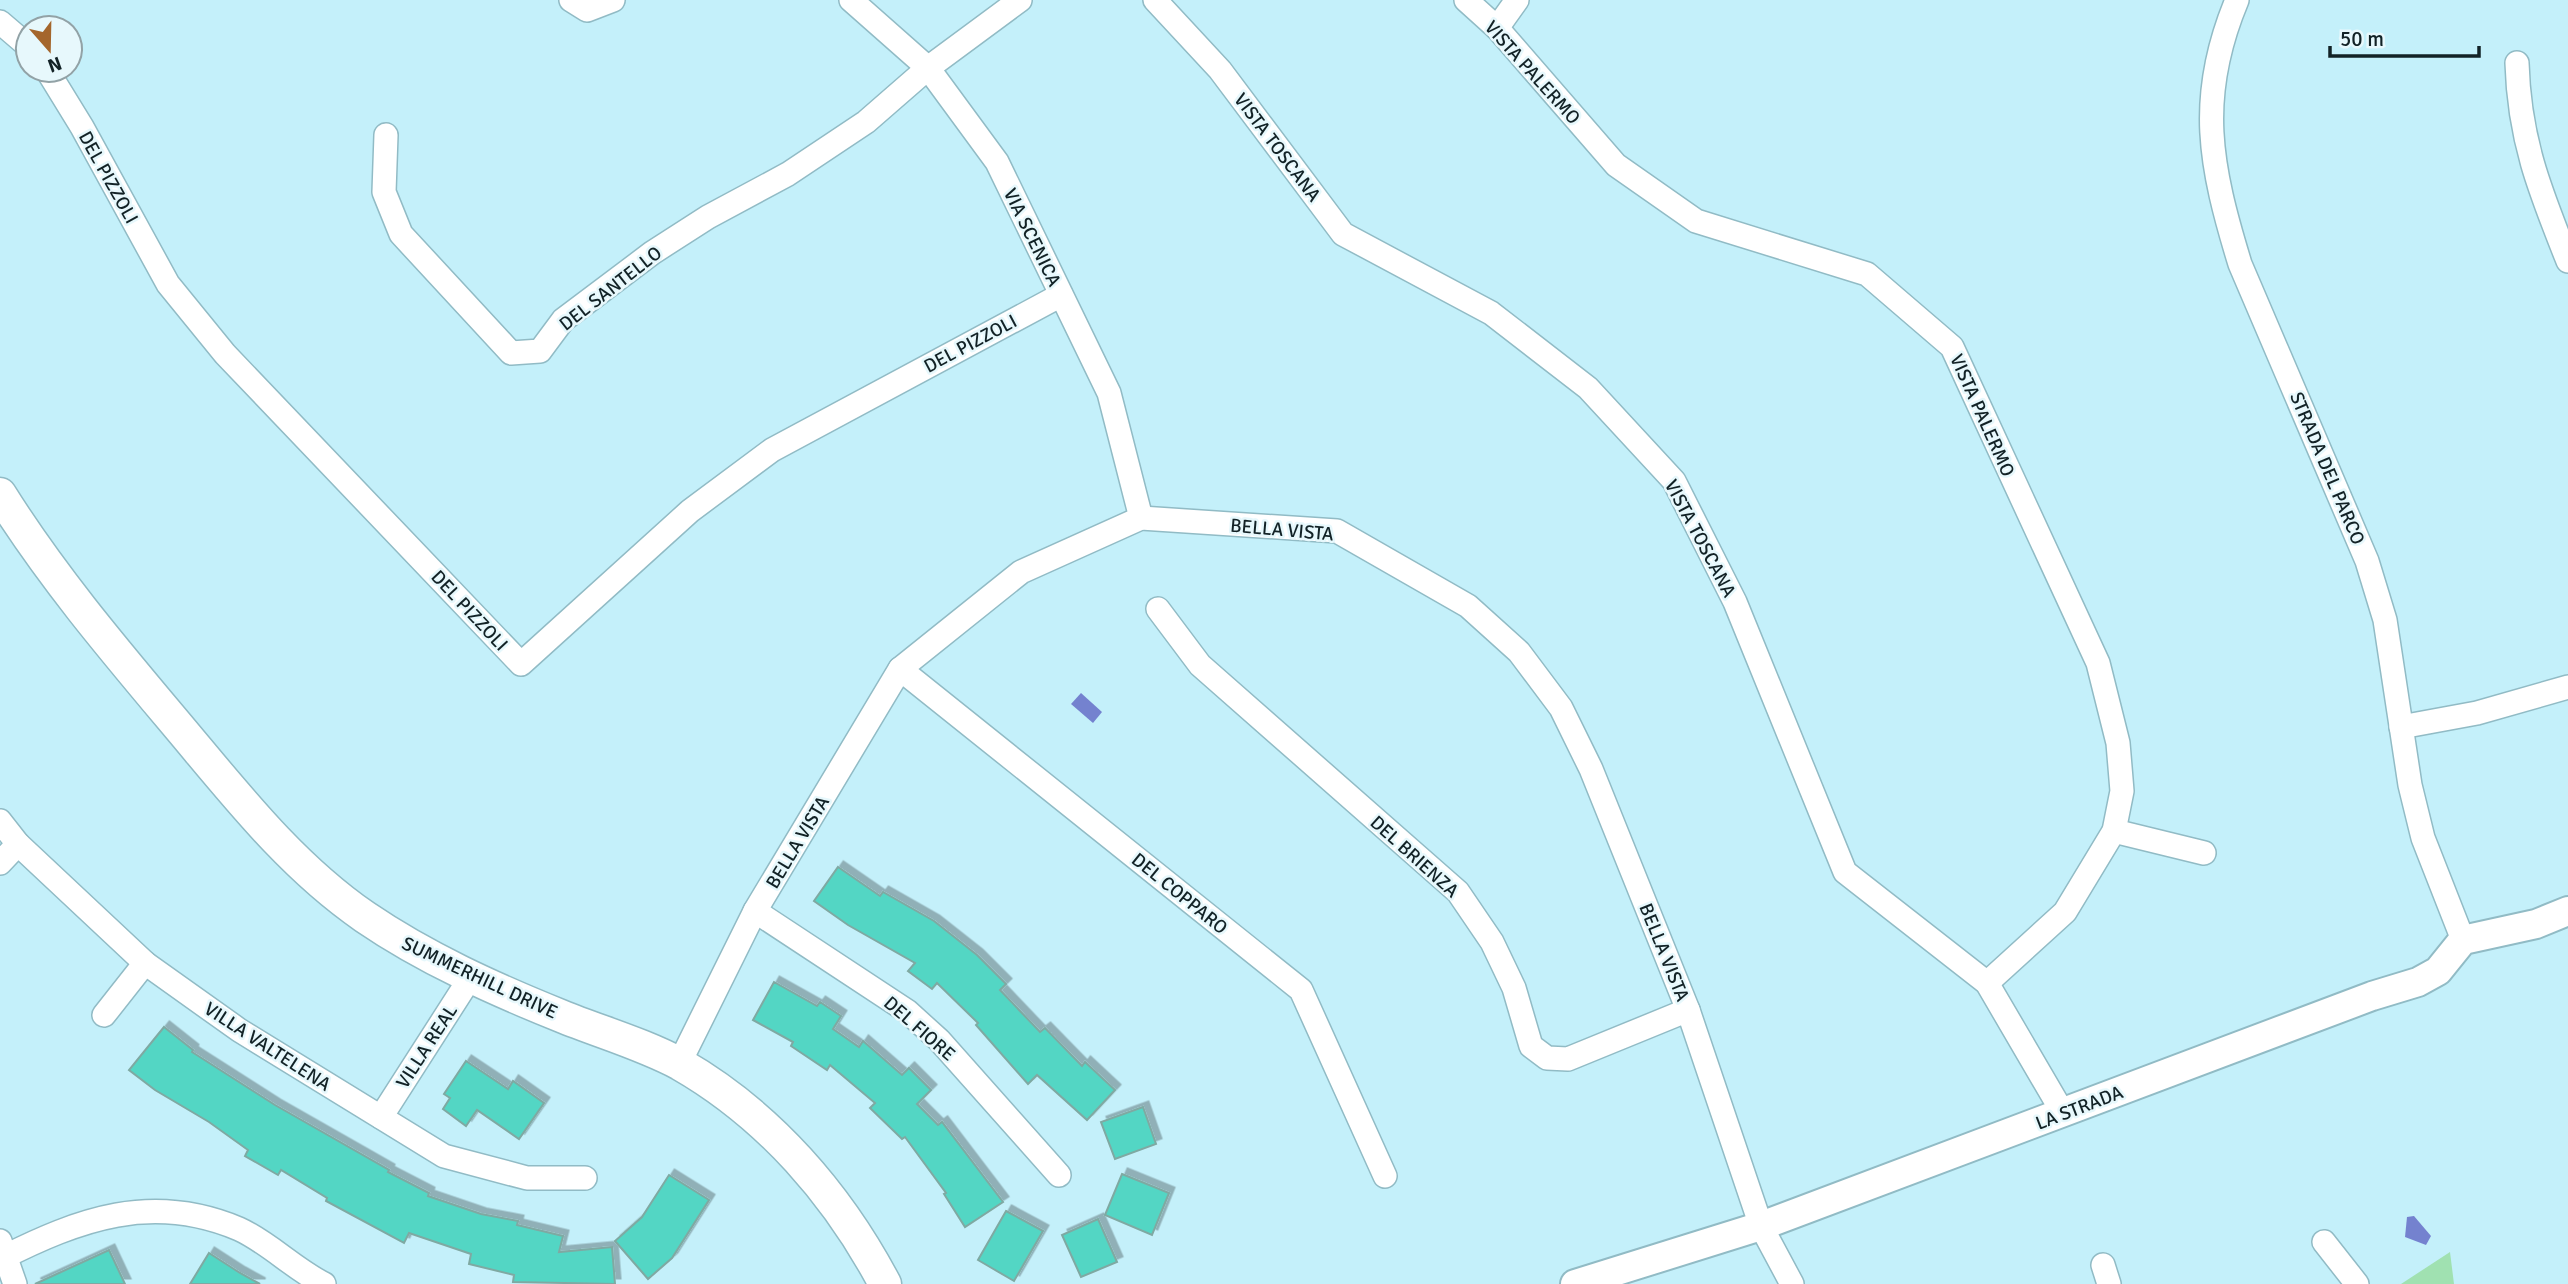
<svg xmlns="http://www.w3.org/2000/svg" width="2568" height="1284" viewBox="0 0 2568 1284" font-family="Signika,sans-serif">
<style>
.green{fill:#a0e1b1}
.water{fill:#7482cf}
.building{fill:#53d6c4;stroke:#7fa9a2;stroke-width:2;filter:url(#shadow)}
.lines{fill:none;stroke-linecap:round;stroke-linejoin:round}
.minor-casing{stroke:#91bbc5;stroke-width:26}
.tertiary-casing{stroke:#91bbc5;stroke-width:32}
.secondary-casing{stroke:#91bbc5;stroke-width:35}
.minor{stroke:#fff;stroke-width:23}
.tertiary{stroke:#fff;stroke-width:28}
.secondary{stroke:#fff;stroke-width:32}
.labels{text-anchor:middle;stroke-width:5;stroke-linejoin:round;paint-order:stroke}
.street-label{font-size:19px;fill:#122226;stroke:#e7f8fc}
</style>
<defs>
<filter id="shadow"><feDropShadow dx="5.5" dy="-5.5" stdDeviation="0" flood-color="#0004"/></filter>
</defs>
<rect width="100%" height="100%" fill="#c4f0fa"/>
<path class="green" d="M2450,1252L2454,1284H2401Z"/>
<g class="water">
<path d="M1081,693L1102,712L1093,723L1071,704Z"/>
<path d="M2414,1216L2431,1236L2426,1245L2405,1237L2407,1217Z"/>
</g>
<g class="building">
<path d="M838,867L880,896L883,892L934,921L977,955L1006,984L1000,990L1040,1032L1045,1028L1082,1066L1085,1062L1115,1090L1087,1120L1037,1075L1028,1084L976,1025L978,1023L937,983L932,989L908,971L915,963L848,925L814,901Z"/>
<path d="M774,982L817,1006L820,1002L841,1016L833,1029L859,1047L863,1041L902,1075L909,1068L931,1090L917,1104L938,1125L942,1122L1003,1202L965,1227L944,1194L946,1193L905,1137L902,1139L870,1108L875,1103L830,1065L827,1070L791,1046L793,1042L753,1020Z"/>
<path d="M164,1027L193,1050L192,1052L275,1105L389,1170L388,1172L429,1193L428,1196L481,1214L518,1221L517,1225L563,1236L559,1252L612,1247L615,1284L513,1282L514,1275L469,1264L471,1254L409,1233L404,1243L326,1201L327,1198L281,1170L278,1175L245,1156L248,1150L209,1122L155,1090L129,1070Z"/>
<path d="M466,1061L508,1089L513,1081L544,1103L519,1139L477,1110L466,1126L443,1109L450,1098L444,1094Z"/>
<path d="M1143,1107L1156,1144L1115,1159L1101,1122Z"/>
<path d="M1122,1174L1169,1193L1152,1235L1105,1215Z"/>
<path d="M669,1175L709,1200L672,1258L648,1279L615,1241L642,1217Z"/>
<path d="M1006,1211L1043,1231L1014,1281L978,1260Z"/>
<path d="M1098,1219L1117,1262L1081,1277L1062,1235Z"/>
<path d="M109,1250L125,1284H35Z"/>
<path d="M209,1253L240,1273L260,1284H190Z"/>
</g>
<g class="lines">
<g class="minor-casing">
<g id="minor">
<path d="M571,0L587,10L613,0"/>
<path d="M851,0L928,68L997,162L1109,393L1141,518"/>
<path d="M1155,0L1220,70L1343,234L1491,313L1588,388L1674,481L1735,602L1845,872L1987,983L2063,1113"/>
<path d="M1466,0L1497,28L1616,165L1696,221L1867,274L1952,347L2098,663L2118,743L2122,791L2114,831L2065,912L1987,983"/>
<path d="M2237,0C2196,98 2210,166 2240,264L2367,561L2385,620L2410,785L2423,838L2463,940"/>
<path d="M0,22L28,46"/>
<path d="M1497,28L1517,0"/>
<path d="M2517,63C2519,139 2540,191 2568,261"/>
<path d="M47,70L82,127L168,284L225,354L521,664L690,511L772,450L1061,295"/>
<path d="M386,135L384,192L401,234L511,353L540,351L563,320L652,253L708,217L788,174L866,122L928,68L1020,0"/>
<path d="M1158,609L1200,665L1458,892L1492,942L1514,988L1531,1046L1547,1058L1568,1059L1688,1010"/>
<path d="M900,669L1301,990L1385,1176"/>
<path d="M2401,727L2477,713L2568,687"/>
<path d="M0,821L18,844L145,963L239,1030L444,1156L527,1178H585"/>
<path d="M2114,831L2204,853"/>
<path d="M0,863L18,844"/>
<path d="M755,911L907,1011L939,1040L1059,1175"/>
<path d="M104,1015L145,963"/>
<path d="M679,1064L755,911L900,669L1021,572L1141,518L1337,531L1468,606L1519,652L1561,708L1591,769L1688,1010L1761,1226L1792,1284"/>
<path d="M381,1117L472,975"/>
<path d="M0,1241L15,1284"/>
<path d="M2324,1242L2357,1284"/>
<path d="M0,1259C79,1219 152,1192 239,1229C268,1242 294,1269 324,1284"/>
<path d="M2103,1265L2109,1284"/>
</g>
</g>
<g class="tertiary-casing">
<path id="tertiary" d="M1575,1284L1761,1226L2372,996L2418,982L2438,971L2463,940L2536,924L2568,911"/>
</g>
<g class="secondary-casing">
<path id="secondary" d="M0,494C52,577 115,651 178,726C236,795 291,866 365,917C425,958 494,989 561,1016C600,1032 643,1044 680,1064C769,1115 838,1195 885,1284"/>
</g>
<use href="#minor" class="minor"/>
<use href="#tertiary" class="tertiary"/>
<use href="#secondary" class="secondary"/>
</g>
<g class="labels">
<g class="street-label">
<text transform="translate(1533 72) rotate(48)" y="7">VISTA PALERMO</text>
<text transform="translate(1278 147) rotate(53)" y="7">VISTA TOSCANA</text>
<text transform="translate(109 177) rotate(61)" y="7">DEL PIZZOLI</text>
<text transform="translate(1033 237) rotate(64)" y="7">VIA SCENICA</text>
<text transform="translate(610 288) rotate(-38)" y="7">DEL SANTELLO</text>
<text transform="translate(970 343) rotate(-28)" y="7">DEL PIZZOLI</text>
<text transform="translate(1983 415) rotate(66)" y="7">VISTA PALERMO</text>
<text transform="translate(2328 468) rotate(67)" y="7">STRADA DEL PARCO</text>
<text transform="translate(1282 529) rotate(5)" y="7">BELLA VISTA</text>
<text transform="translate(1701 538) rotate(62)" y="7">VISTA TOSCANA</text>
<text transform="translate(470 610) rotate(47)" y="7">DEL PIZZOLI</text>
<text transform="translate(797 842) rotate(-59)" y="7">BELLA VISTA</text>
<text transform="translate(1415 856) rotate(42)" y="7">DEL BRIENZA</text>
<text transform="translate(1180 893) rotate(39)" y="7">DEL COPPARO</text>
<text transform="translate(1665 952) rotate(68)" y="7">BELLA VISTA</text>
<text transform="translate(480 977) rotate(25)" y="7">SUMMERHILL DRIVE</text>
<text transform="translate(920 1028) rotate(41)" y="7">DEL FIORE</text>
<text transform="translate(268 1046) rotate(33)" y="7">VILLA VALTELENA</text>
<text transform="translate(426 1046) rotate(-57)" y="7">VILLA REAL</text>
<text transform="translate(2079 1107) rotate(-21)" y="7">LA STRADA</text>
</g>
</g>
<g transform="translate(49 49) rotate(160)"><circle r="33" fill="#e7f8fc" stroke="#92a2a6" stroke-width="2"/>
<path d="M0-5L12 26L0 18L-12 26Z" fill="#a4662c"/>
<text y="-10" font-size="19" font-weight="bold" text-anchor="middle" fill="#122226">N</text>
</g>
<path d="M2330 46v10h149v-10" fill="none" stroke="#122226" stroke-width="3.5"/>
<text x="2340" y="46" font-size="21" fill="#122226" stroke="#e7f8fc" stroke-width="5" paint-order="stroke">50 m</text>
</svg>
